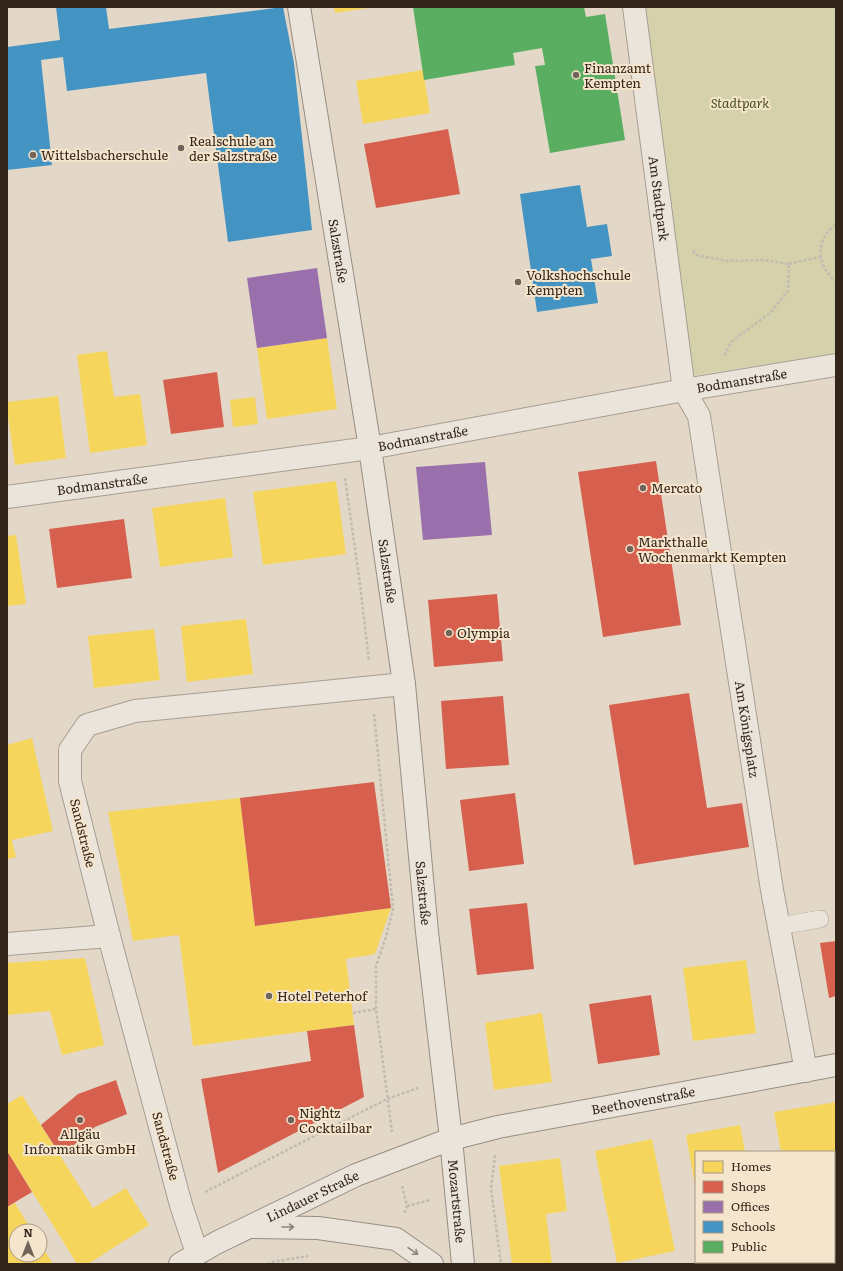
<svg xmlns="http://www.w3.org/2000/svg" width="843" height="1271" viewBox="0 0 843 1271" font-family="Literata,serif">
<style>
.green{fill:#d5d1aa}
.homes{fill:#f6d55c}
.shops{fill:#d6604d}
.offices{fill:#9970ab}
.schools{fill:#4393c3}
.public{fill:#5aae61}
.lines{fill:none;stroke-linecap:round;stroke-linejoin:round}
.lane-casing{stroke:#a79d92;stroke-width:18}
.street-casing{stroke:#a79d92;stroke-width:24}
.secondary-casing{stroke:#978d82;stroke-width:24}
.path{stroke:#c3bbb1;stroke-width:2.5;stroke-dasharray:3 2;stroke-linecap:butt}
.lane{stroke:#eae4da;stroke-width:17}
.street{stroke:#eae4da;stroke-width:22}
.secondary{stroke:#eae4da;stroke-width:22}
.oneway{stroke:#8f847a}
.poi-dot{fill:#716458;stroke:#f5e5cc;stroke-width:1.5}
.labels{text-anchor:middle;stroke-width:4;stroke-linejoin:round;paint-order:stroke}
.poi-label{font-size:13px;fill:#34251b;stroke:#f5e5cc;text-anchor:start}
.park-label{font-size:13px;font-style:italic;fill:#495121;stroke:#f5e5cc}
.street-label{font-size:13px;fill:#34251b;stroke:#f5e5cc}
</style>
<rect width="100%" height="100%" fill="#e3d8c8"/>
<path class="green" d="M629,7H836V353L684,377Z"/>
<g class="homes">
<path d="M334,7H368V8L335,13Z"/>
<path d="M423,70L430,113L363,124L356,81Z"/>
<path d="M327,338L337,409L267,419L257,348Z"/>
<path d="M107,351L114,397L140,394L147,445L90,453L77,355Z"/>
<path d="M58,396L66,458L15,465L7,410V402Z"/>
<path d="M255,397L258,424L233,427L230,400Z"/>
<path d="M336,481L346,554L263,565L253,492Z"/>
<path d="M225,498L233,557L160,567L152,508Z"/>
<path d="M16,535L26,604L7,606V536Z"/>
<path d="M246,619L253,674L187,682L181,626Z"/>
<path d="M154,629L160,680L94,688L88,636Z"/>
<path d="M32,738L53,831L12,840L16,857L7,859V745Z"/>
<path d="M240,798L255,926L391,908L375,954L346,959L354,1025L193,1046L179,935L133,941L108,812Z"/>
<path d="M85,958L104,1045L62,1055L50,1011L7,1015V963Z"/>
<path d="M746,960L756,1033L693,1041L683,968Z"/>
<path d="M542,1013L552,1082L494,1090L485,1023Z"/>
<path d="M22,1095L93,1208L126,1188L149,1225L88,1264H77L7,1151V1104Z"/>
<path d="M836,1102V1154H834V1152H781L774,1112Z"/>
<path d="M740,1125L745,1152H696L695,1186L686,1135Z"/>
<path d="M652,1139L675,1251L617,1263L595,1151Z"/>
<path d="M560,1158L567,1211L546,1214L552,1264H512L499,1166Z"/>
<path d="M15,1203L32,1231H16V1255H40V1243L53,1264H7V1207Z"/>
</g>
<g class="shops">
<path d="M448,129L460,194L376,208L364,144Z"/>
<path d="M217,372L224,427L171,434L163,380Z"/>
<path d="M656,461L681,625L603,637L578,472Z"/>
<path d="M124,519L132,578L57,588L49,529Z"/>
<path d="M497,594L503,661L434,667L428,600Z"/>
<path d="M689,693L707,808L742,803L749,847L634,865L609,705Z"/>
<path d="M503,696L509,765L446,769L441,701Z"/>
<path d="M374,782L391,908L255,926L240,798Z"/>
<path d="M515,793L524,864L469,871L460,800Z"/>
<path d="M527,903L534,969L477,975L469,909Z"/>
<path d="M836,941V996L829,998L820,943Z"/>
<path d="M651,995L660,1055L598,1064L589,1004Z"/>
<path d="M354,1025L364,1097L218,1173L201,1079L311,1061L307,1031Z"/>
<path d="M116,1080L127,1114L95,1127L61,1156L41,1125L78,1094Z"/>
<path d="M7,1151L32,1192L7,1207Z"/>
</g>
<g class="offices">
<path d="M317,268L327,338L257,348L247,278Z"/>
<path d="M485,462L492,535L423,540L416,467Z"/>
</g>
<g class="schools">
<path d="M56,7H106L109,29L283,7L294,63L312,230L228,242L206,73L67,91L63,57L41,60L52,165L7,170V47L60,40Z"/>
<path d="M580,185L587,227L607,224L612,256L591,259L598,303L537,312L520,194Z"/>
</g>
<path class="public" d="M413,7H584L586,17L605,14L625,140L550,153L535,66L545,65L542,48L513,53L515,65L424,80Z"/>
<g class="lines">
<g class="lane-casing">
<path id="lane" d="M779,926L820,919"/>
</g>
<g class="street-casing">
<g id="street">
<path id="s1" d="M634,7L684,390L699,416L772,890L806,1071"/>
<path id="s2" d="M7,497L370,448L684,390L836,365"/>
<path d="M7,944L109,936"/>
<path d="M197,1253L181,1205L109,936L70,781V750L87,725L135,711L404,684"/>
</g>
</g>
<g class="secondary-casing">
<g id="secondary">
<path id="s3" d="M299,7L370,448L404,684L427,932L451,1139L463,1264"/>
<path d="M254,1227L318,1228L396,1239L432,1264"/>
<path id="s4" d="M180,1264L216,1243L356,1175L451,1139L498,1127L836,1065"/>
</g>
</g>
<g class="path">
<path d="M836,225C814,238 817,268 836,281"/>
<path d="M693,251L696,255L727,261L763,260L789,264L788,291L770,313L731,342L724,357"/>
<path d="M789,264L820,257"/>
<path d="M345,478L360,584L369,661"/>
<path d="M374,714L393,909L386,937L376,966V1009L392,1132"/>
<path d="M353,1013L376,1009"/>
<path d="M495,1155L491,1189L501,1264"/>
<path d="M402,1186L407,1206L404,1214"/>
<path d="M205,1192L387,1099L418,1088"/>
<path d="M407,1206L430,1200"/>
<path d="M267,1264L272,1262L308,1256"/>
</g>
<use href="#lane" class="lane"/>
<use href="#street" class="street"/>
<use href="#secondary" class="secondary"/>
</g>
<defs><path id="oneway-shaft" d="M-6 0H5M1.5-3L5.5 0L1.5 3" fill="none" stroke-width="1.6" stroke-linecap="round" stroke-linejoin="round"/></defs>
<g class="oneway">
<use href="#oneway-shaft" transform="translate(288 1227)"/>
<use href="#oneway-shaft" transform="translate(413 1251) rotate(35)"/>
</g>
<g class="poi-dot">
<circle cx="576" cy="75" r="4"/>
<circle cx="181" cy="148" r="4"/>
<circle cx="33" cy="155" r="4"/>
<circle cx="518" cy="282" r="4"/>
<circle cx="643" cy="488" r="4"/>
<circle cx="630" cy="549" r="4"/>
<circle cx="449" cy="633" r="4"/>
<circle cx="269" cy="996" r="4"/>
<circle cx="80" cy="1120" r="4"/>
<circle cx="291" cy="1120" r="4"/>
</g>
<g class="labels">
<g class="poi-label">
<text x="584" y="73">Finanzamt<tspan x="584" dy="15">Kempten</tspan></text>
<text x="189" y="146">Realschule an<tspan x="189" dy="15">der Salzstraße</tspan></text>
<text x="41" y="160">Wittelsbacherschule</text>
<text x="526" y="280">Volkshochschule<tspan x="526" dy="15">Kempten</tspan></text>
<text x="651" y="493">Mercato</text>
<text x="638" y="547">Markthalle<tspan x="638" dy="15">Wochenmarkt Kempten</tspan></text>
<text x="457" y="638">Olympia</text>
<text x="277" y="1001">Hotel Peterhof</text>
<text x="299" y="1118">Nightz<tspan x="299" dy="15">Cocktailbar</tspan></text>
<text x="80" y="1139" text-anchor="middle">Allgäu<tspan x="80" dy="15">Informatik GmbH</tspan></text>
</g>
<g class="park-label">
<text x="740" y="108">Stadtpark</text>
</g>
<g class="street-label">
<text dy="5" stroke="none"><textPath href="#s1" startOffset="193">Am Stadtpark</textPath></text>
<text dy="5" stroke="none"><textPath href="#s3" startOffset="247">Salzstraße</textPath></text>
<text dy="5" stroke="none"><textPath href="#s2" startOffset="744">Bodmanstraße</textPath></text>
<text dy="5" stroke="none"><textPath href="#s2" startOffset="420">Bodmanstraße</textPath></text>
<text dy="5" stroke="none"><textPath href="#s2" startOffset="96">Bodmanstraße</textPath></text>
<text dy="5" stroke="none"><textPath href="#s3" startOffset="571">Salzstraße</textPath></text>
<text dy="5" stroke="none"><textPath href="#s1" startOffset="733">Am Königsplatz</textPath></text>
<text transform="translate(83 833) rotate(76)" y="5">Sandstraße</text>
<text dy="5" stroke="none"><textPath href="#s3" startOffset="895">Salzstraße</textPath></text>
<text dy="5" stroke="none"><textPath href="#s4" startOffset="495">Beethovenstraße</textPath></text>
<text transform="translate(166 1146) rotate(75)" y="5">Sandstraße</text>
<text dy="5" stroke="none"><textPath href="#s4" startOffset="149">Lindauer Straße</textPath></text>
<text dy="5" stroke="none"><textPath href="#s3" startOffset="1205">Mozartstraße</textPath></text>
</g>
</g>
<rect width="843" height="1271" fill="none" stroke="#34251b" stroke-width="16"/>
<rect x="695" y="1151" width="140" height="112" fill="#f5e5cc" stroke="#a89885"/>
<rect x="703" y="1161" width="20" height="12" fill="#f6d55c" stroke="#a89885"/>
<text x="731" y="1171" font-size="12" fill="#34251b">Homes</text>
<rect x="703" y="1181" width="20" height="12" fill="#d6604d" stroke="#a89885"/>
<text x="731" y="1191" font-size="12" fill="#34251b">Shops</text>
<rect x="703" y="1201" width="20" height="12" fill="#9970ab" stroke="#a89885"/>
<text x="731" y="1211" font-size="12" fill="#34251b">Offices</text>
<rect x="703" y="1221" width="20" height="12" fill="#4393c3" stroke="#a89885"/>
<text x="731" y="1231" font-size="12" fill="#34251b">Schools</text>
<rect x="703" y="1241" width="20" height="12" fill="#5aae61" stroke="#a89885"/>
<text x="731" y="1251" font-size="12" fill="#34251b">Public</text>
<g transform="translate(28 1243)"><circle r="19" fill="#f5e5cc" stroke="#a89885"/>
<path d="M0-3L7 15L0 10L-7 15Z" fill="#716458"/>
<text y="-6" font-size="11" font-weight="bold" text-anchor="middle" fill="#34251b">N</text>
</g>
</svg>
